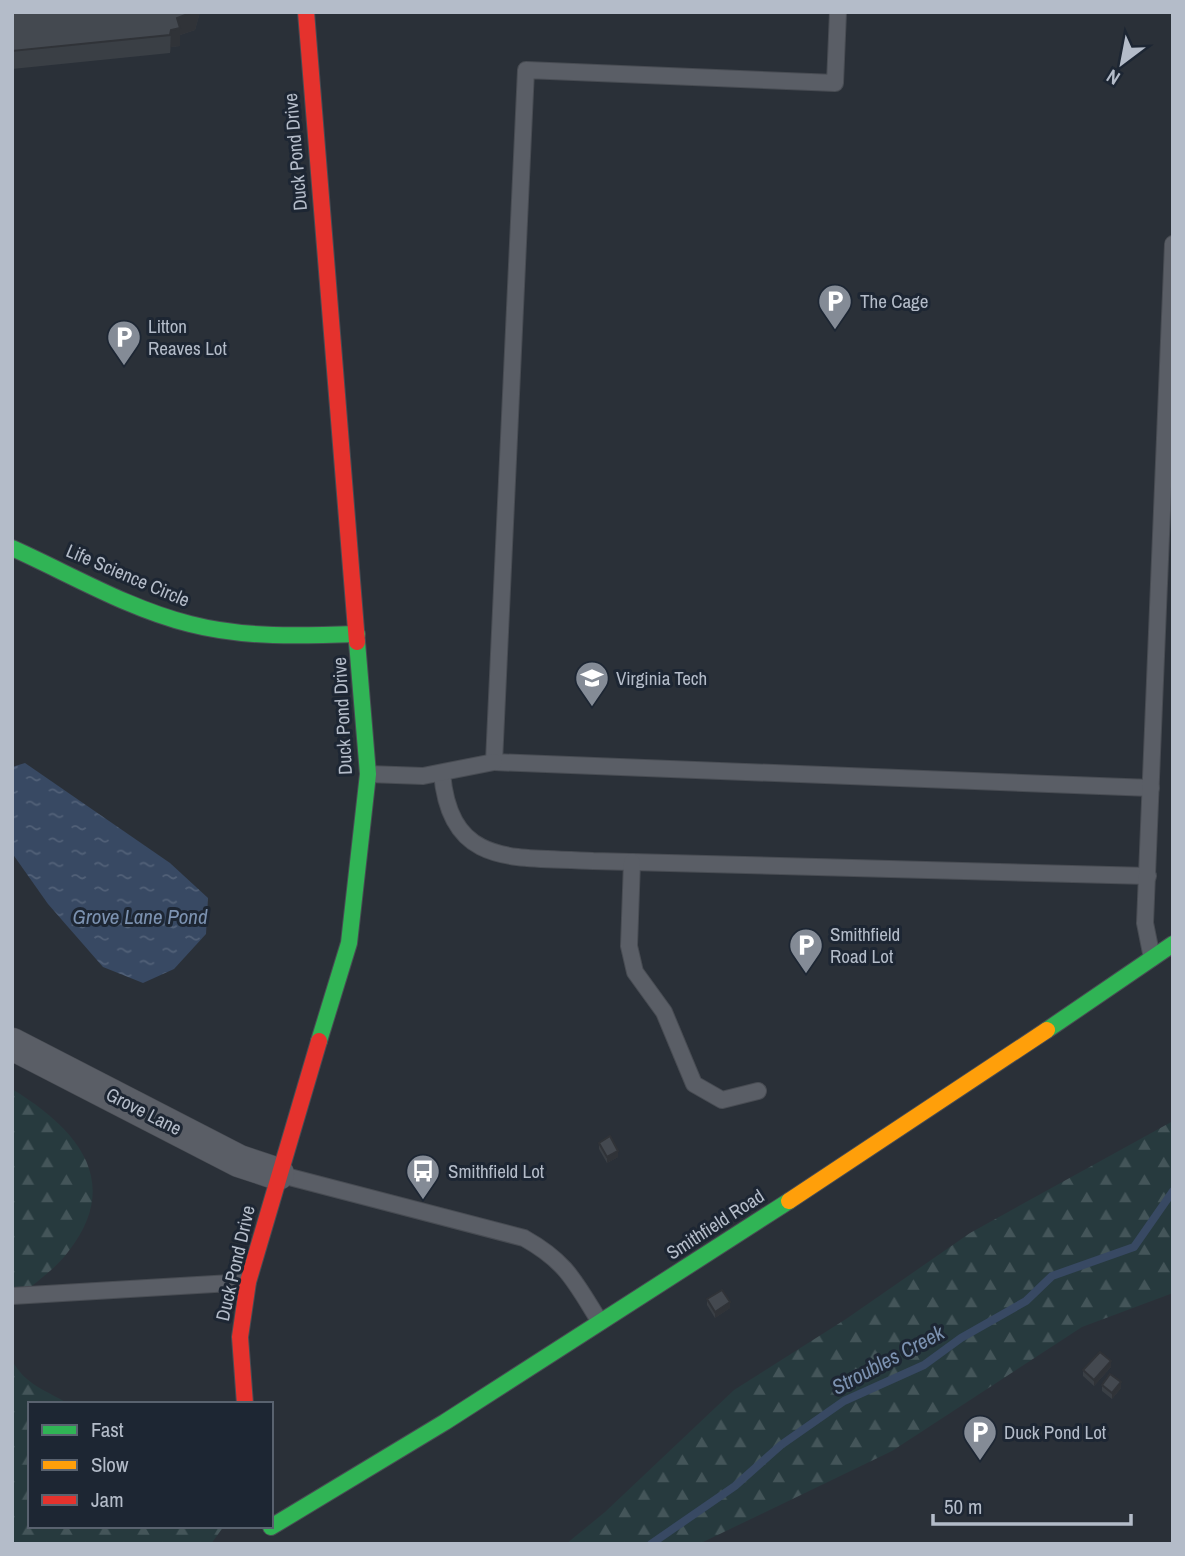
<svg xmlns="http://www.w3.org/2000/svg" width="1185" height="1556" viewBox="0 0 1185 1556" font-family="'Archivo Narrow',sans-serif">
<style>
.forest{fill:url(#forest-firs)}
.water{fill:url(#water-ripples)}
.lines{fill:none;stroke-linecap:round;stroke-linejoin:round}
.stream{stroke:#384963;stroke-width:8}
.lane-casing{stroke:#484c53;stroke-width:18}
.street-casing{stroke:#484c53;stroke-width:33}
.fast-casing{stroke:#484c53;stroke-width:18}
.slow-casing{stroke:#484c53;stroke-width:18}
.jam-casing{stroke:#484c53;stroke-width:18}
.lane{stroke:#5a5e66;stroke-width:16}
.street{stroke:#5a5e66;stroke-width:32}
.fast{stroke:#30b455;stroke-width:16}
.slow{stroke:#ff9f0a;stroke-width:16}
.jam{stroke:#e5322d;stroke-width:16}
.wall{fill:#3a3f45}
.shaded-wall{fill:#303338}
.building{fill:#444950;stroke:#303338;stroke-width:2}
.labels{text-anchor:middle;stroke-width:6;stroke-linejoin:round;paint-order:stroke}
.street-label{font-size:19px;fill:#b4bcc9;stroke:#1d2633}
.poi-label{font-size:19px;fill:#b4bcc9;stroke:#1d2633;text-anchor:start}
.water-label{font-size:21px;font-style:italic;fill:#7c92b1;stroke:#1d2633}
</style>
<defs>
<pattern id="forest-firs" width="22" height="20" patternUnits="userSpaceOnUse" patternTransform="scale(1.75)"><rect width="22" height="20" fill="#273a3e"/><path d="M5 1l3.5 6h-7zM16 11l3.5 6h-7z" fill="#445559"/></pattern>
<pattern id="water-ripples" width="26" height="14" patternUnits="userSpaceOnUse" patternTransform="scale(1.75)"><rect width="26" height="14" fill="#384963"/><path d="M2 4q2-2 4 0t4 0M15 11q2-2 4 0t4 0" fill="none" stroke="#526178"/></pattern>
</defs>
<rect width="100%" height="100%" fill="#2a3038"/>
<g class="forest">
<path d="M12,1089C76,1128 124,1181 68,1252C54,1271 30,1286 12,1303Z"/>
<path d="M1173,1121V1293L1082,1327L892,1451L699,1544H566L605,1512L734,1390L846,1319L970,1233Z"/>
<path d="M12,1360C24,1384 47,1391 69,1404H30V1526H224L211,1544H12Z"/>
</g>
<path class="water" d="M25,763L170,863L208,898L206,934L174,969L143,983L103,967L48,904L12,853V767Z"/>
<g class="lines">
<path class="stream" d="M651,1544L735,1486L781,1445L844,1401L924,1365L961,1338L1026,1301L1052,1276L1134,1247L1173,1191"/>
<g class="lane-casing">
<g id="lane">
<path d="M838,12L835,83L526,70L494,762L1151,788"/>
<path d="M442,773C450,870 517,856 593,861L1148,876"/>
<path d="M368,774L423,776L494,762"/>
<path d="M632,862L629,946L635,972L664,1012L694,1084L722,1100L758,1091"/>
<path d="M1152,958L1145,923L1173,244"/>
<path d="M278,1174L524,1238C567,1262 575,1282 600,1322"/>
<path d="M12,1296L248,1282"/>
</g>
</g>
<g class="street-casing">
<path id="street" d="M12,1044L239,1161L278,1174"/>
</g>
<g class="fast-casing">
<g id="fast">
<path d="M12,548C70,574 129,609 190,624C244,638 302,636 357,634"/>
<path d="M1047,1030L1173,944"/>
<path d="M319,1041L349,943L368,774L357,642"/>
<path d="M271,1527L445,1422L789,1201"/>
</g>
</g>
<g class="slow-casing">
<path id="slow" d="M789,1201L1047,1030"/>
</g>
<g class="jam-casing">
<g id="jam">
<path d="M306,12L357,642"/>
<path d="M245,1404L240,1337L248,1282L319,1041"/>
</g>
</g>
<use href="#lane" class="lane"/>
<use href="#street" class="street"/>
<use href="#fast" class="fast"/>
<use href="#slow" class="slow"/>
<use href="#jam" class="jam"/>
</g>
<g class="wall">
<path d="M12,12H200L195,30L180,35V46L171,47L170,53L12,69Z"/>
<path d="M599,1143L618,1157L607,1163L599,1149Z"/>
<path d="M707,1299L730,1308L715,1318L707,1305Z"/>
<path d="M1111,1367L1094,1386L1083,1376V1370Z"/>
<path d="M1102,1385L1121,1388L1112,1399L1102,1391Z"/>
</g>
<g class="shaded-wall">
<path d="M193,12H200L195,30L180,35V46L171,47L170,53L171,30L177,18Z"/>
<path d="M618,1151V1157L607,1163V1157Z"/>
<path d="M730,1302V1308L715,1318V1312Z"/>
<path d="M1111,1361V1367L1094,1386V1380Z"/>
<path d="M1121,1382V1388L1112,1399V1393Z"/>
</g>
<g class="building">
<path d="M12,12H193L177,18L180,28L171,30L170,35L12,51Z"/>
<path d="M610,1136L618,1151L607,1157L599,1143Z"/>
<path d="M722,1290L730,1302L715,1312L707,1299Z"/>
<path d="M1100,1352L1111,1361L1094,1380L1083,1370Z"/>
<path d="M1110,1374L1121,1382L1112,1393L1102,1385Z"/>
</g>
<defs>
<g id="parking-pin" transform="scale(1.75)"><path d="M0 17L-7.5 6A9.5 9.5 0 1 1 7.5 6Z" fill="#848b96" stroke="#1d2633"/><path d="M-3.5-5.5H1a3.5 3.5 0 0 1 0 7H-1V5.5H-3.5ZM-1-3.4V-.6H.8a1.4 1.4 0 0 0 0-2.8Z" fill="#fff"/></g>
<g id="university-pin" transform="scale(1.75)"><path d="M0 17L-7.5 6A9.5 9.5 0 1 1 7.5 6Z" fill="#848b96" stroke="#1d2633"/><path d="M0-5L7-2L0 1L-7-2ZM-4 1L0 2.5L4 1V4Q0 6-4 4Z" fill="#fff"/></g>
<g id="bus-pin" transform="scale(1.75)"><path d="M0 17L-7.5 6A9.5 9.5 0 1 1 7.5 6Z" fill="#848b96" stroke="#1d2633"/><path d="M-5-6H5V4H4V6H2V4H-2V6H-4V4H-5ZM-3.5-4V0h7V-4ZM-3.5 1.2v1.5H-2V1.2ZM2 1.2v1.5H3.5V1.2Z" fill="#fff"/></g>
</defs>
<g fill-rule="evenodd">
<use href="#parking-pin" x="835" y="301"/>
<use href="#parking-pin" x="124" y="337"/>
<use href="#university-pin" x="592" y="678"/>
<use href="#parking-pin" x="806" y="945"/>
<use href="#bus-pin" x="423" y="1171"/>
<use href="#parking-pin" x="980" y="1432"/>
</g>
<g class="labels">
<g class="street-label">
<text transform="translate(295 152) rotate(-95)" y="7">Duck Pond Drive</text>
<text transform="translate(128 575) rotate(23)" y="7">Life Science Circle</text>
<text transform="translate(342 716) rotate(-93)" y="7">Duck Pond Drive</text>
<text transform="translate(144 1111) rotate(27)" y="7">Grove Lane</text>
<text transform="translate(715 1224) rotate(-33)" y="7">Smithfield Road</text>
<text transform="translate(235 1263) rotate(-77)" y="7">Duck Pond Drive</text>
</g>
<g class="poi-label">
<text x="860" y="308">The Cage</text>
<text x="148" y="333">Litton<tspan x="148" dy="22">Reaves Lot</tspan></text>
<text x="616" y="685">Virginia Tech</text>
<text x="830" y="941">Smithfield<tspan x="830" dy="22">Road Lot</tspan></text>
<text x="448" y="1178">Smithfield Lot</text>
<text x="1004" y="1439">Duck Pond Lot</text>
</g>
<g class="water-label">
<text x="140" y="924">Grove Lane Pond</text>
<text transform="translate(888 1360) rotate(-28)" y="7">Stroubles Creek</text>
</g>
</g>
<rect width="1185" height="1556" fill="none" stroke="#b4bcc9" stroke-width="28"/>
<rect x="28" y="1402" width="245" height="126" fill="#1d2633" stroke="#59626f" stroke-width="2"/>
<rect x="42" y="1425" width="35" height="10" fill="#30b455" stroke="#59626f" stroke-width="2"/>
<text x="91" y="1437" font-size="21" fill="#b4bcc9">Fast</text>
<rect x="42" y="1460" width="35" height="10" fill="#ff9f0a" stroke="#59626f" stroke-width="2"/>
<text x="91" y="1472" font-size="21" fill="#b4bcc9">Slow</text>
<rect x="42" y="1495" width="35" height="10" fill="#e5322d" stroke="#59626f" stroke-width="2"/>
<text x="91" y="1507" font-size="21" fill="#b4bcc9">Jam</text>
<g transform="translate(1122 63) rotate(212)" stroke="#1d2633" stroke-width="5" paint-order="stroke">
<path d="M0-5L12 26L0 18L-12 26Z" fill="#b4bcc9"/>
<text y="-10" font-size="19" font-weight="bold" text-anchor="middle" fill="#b4bcc9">N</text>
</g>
<path d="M933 1514v10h198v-10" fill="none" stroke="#b4bcc9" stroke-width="3.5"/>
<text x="944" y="1514" font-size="21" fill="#b4bcc9" stroke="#1d2633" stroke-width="5" paint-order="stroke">50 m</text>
</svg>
